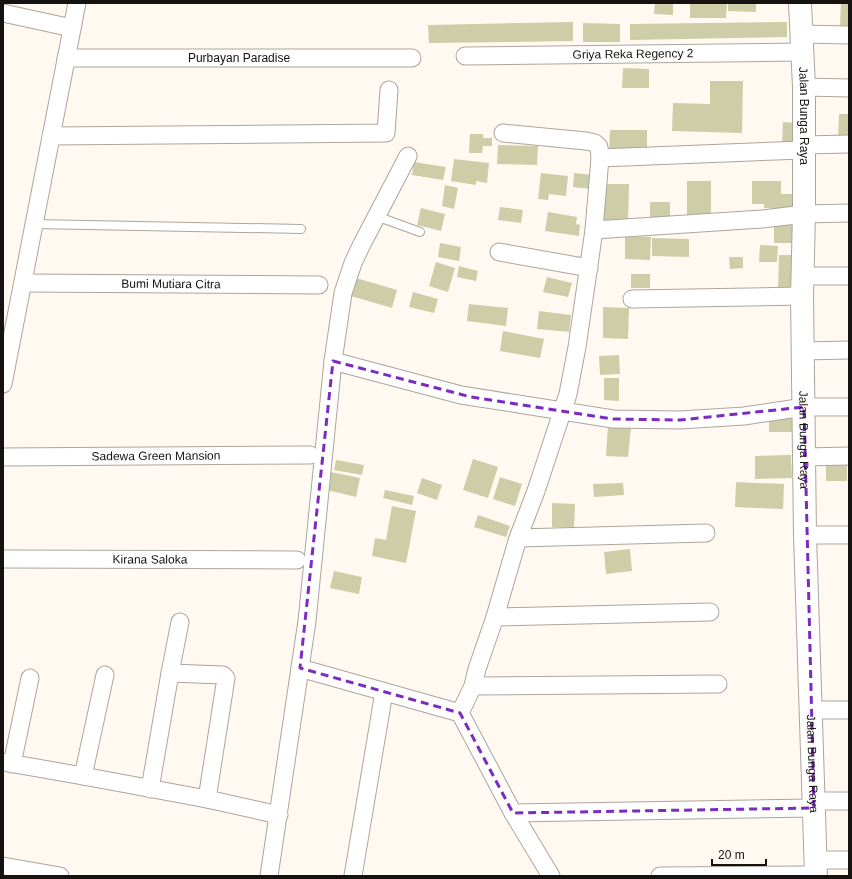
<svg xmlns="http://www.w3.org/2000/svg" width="852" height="879" viewBox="0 0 852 879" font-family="Helvetica,sans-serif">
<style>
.building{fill:#cdcda7}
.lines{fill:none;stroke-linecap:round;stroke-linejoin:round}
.lane-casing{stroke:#aca59d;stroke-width:10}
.street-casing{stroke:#aca59d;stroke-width:19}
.secondary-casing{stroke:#aca59d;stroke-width:24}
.lane{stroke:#fff;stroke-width:8}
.street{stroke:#fff;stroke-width:17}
.secondary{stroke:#fff;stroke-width:22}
.marked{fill:none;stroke:#7b2cbf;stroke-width:3;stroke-dasharray:8 5;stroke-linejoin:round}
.labels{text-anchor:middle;stroke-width:3;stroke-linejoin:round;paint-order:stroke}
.street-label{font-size:12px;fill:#15120f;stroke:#fff9f1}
</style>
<rect width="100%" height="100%" fill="#fff9f1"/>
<g class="building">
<path d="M655,3H673V15L654,14Z"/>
<path d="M690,3H727L726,18H690Z"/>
<path d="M728,3H756V12L728,11Z"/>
<path d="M841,3H849V27H840Z"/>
<path d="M573,22V41L429,43L428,25Z"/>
<path d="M787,22V37L630,40V24Z"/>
<path d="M583,23L620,24V42H583Z"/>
<path d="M623,68L649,69V88H622Z"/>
<path d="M710,81H743L742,133L672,131L673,103L710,104Z"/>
<path d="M839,114H849V138H838Z"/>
<path d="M783,122L796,123L795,145L782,144Z"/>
<path d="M610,130H647V153L609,152Z"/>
<path d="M470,134H483V138H492V146H483L482,153H469Z"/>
<path d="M498,145L538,146L537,165L497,164Z"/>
<path d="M454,159L489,163L487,183L476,181V185L451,181Z"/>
<path d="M414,162L446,167L443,180L412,175Z"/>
<path d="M541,173L568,176L566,196L549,194L548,200L538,199Z"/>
<path d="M574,173L593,175L591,189L573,187Z"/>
<path d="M687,181H711V217L687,216Z"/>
<path d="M752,181H781V194H795V209L764,208V204H752Z"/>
<path d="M602,184H629L628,223L601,222Z"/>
<path d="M445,185L458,188L454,209L442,206Z"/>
<rect x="650" y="202" width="20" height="18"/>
<path d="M500,207L523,210L521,223L498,220Z"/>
<path d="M421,208L445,214L441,231L417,225Z"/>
<path d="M548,212L577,217L576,224L580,225L579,236L545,231Z"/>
<path d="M774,224L794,225V243H774Z"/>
<path d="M625,236L651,237L650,260L625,259Z"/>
<path d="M652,238L689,239V257L652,256Z"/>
<path d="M440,243L461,247L459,261L438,257Z"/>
<path d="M760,245L778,246L777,262H759Z"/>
<path d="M779,255H796L795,289L778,288Z"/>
<path d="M729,257H743V268L730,269Z"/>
<path d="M436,262L455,268L448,292L429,286Z"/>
<path d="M459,266L478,271L476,281L457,277Z"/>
<rect x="631" y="274" width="19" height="14"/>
<path d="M547,277L572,283L568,297L543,292Z"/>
<path d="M356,278L397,290L392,308L351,296Z"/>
<path d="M413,292L438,299L434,313L409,307Z"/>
<path d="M469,304L508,308L506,326L467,321Z"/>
<path d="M603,307L629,308L628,339L603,338Z"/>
<path d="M539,311L571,315L569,332L537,329Z"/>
<path d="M503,331L544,339L540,358L500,351Z"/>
<path d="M619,355L620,374L600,375L599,356Z"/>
<path d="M604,378H619V401L604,400Z"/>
<rect x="769" y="417" width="26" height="15"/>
<path d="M608,425L631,427L628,457L606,456Z"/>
<path d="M791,455L792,478L755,479V456Z"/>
<path d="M473,459L498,467L488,498L463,490Z"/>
<path d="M336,460L364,465L362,475L334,470Z"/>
<rect x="826" y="460" width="21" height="21"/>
<path d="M331,472L360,478L356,497L327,490Z"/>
<path d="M500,477L522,484L515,506L493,499Z"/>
<path d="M422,478L442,485L437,500L417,493Z"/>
<path d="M736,482L784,484L783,509L735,507Z"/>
<path d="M623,483L624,495L594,497L593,484Z"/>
<path d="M385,490L414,496L412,505L383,498Z"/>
<path d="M552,503L575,504L574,528L552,527Z"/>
<path d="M392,506L416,511L406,563L372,556L375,538L386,540Z"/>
<path d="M478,515L510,526L506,537L474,527Z"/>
<path d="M630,549L632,571L606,574L604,552Z"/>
<path d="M334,571L362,577L359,594L330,588Z"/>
</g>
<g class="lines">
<g class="lane-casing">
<g id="lane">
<path d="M376,216L420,232"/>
<path d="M34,224L301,229"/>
</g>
</g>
<g class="street-casing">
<g id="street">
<path d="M3,13L72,28"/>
<path d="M801,34L849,35"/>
<path id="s1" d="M465,56L801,52"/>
<path id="s2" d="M66,58H412"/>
<path d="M804,87L849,88"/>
<path d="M51,136L386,133L389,90"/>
<path d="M803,145L849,144"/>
<path d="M600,158L803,150"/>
<path d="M594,230L762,219L804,214L849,213"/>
<path d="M499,252L589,268"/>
<path d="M803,276H849"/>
<path id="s3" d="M23,283L319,285"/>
<path d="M632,299L802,296"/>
<path d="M803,351L849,350"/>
<path d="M333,361L461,395L613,419L680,420L744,416L804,407H849"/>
<path d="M3,384L77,3"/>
<path id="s4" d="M3,457L310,455"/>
<path d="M805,457L849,456"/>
<path d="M805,535H849"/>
<path d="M518,538L706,533"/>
<path id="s5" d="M3,559L297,560"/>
<path d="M495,617L710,612"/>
<path d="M300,668L460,713L513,813L551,876"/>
<path d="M170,673L223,675L226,678L207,799"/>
<path d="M473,686L718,684"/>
<path d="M811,710H849"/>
<path d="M460,713L473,686L477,669L495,617L518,538L536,491L568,394L577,347L594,230L600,158L599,147L595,143L586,141L503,133"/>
<path d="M3,762L83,776L207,799L279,815"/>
<path d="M12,764L30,678"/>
<path d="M83,776L105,675"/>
<path d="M150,789L170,673L180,622"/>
<path d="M813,801H849"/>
<path d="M513,813L814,808"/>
<path d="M815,860H849"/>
<path d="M3,866L60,876"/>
<path d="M269,876L307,621L333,361L343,293L353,263L362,244L408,156"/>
<path d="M353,876L384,692"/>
<path d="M660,876L816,875"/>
</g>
</g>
<g class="secondary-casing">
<g id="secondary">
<path id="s6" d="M800,3L804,87V214L802,296L805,535L816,876"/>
</g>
</g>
<use href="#lane" class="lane"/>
<use href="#street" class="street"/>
<use href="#secondary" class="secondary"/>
</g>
<path class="marked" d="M333,361L471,397L613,419L680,420L804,407L814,808L513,813L460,713L300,668Z"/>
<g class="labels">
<g class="street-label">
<text dy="4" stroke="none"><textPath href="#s1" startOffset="168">Griya Reka Regency 2</textPath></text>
<text dy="4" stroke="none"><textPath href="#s2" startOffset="173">Purbayan Paradise</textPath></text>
<text dy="4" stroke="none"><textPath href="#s6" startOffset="113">Jalan Bunga Raya</textPath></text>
<text dy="4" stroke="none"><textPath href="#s3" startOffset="148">Bumi Mutiara Citra</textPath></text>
<text dy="4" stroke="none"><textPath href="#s6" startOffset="437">Jalan Bunga Raya</textPath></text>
<text dy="4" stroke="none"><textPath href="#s4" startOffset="153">Sadewa Green Mansion</textPath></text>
<text dy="4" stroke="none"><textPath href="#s5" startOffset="147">Kirana Saloka</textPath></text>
<text dy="4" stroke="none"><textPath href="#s6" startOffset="761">Jalan Bunga Raya</textPath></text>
</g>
</g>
<rect width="852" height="879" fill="none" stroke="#15120f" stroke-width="8"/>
<path d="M712 859v6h54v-6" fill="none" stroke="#15120f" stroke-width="2"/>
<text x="718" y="859" font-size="12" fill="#15120f" stroke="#fff9f1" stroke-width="3" paint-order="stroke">20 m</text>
</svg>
